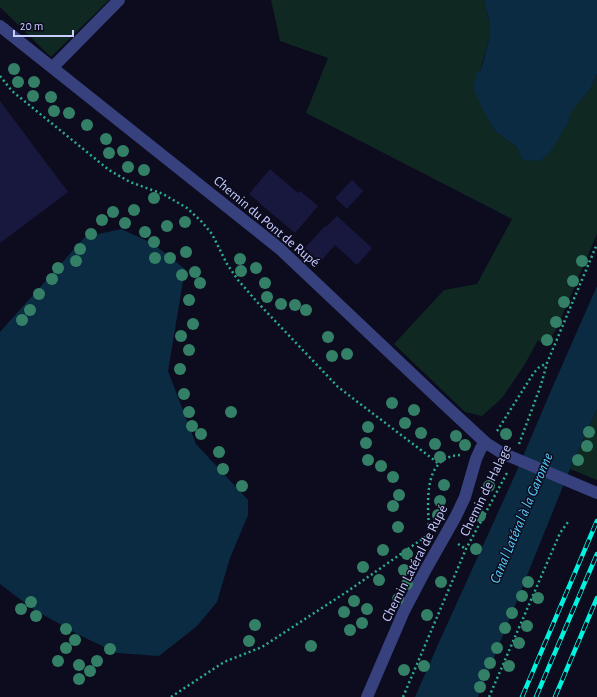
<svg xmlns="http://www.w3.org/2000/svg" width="597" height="697" viewBox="0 0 597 697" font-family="'Alegreya Sans',sans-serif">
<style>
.green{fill:#0f2822}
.water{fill:#0b2b42}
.building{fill:#18183f}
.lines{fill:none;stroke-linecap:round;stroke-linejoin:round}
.path{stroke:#2caf8f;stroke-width:2.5;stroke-dasharray:2 3;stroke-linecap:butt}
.minor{stroke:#36417d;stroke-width:12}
.rail-casing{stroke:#00f3df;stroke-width:4.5}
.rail{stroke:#0c0c1e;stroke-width:3;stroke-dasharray:9;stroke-linecap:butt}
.minor-bridge{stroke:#36417d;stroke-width:12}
.tree{fill:#348067}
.labels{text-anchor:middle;stroke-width:3;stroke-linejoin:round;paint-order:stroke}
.street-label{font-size:14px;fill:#c8ccff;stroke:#0c0c1e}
.water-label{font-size:15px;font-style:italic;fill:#56d0ff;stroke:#0c0c1e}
</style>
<rect width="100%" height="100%" fill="#0c0c1e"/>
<g class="green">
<path d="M0,0H109L51,57L0,7Z"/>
<path d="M271,0H484L490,24L489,40L480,71L495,131L517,147L568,123L570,112L591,88L597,74V234L556,330L545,346L538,340L525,364L502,398L482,416L465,412L394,344L444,290L477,284L512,219L306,113L328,58L280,41Z"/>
<path d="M597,409V480L570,469Z"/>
</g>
<g class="water">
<path d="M484,0H597V74L591,88L571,112L568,123L550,152L541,160L536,161L523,160L517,147L495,131L480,104L473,88L476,73L480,71L483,63L489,40L490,24Z"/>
<path d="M121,229L152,243L185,269L168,371L196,444L248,500V515L230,558L217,602L197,626L159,656L117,653L79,635L33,609L0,584V332L85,237Z"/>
<path d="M597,286V409L570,469L478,697H415L440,640L515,475L553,386Z"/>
</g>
<g class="building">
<path d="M0,101L68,192L0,243Z"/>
<path d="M270,169L298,193L300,191L318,206L295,233L249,194Z"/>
<path d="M352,180L363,191L347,209L335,198Z"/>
<path d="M337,216L372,248L357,265L335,245L320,262L305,248L325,226L326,227Z"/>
</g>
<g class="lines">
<g class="path">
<path d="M0,76L12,91L109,170L130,182L163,194L187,208L202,222L212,234L227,264L238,280L258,303L338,387L438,463"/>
<path d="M497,431L533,374L538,368L547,363"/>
<path d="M519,444L541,385L547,363L597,244"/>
<path d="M429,530C428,503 422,457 460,455"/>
<path d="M458,544L466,549"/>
<path d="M171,697L224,662L262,647L348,591L425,537"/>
<path d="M403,697L466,549L507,473"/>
<path d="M489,697L560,533L568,522"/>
</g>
<g class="minor">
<path d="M0,26L280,249L445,405L486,443L502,453"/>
<path d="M53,67L119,0"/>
<path d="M367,697L404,611L426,569L456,516L465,497L476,459L481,448L486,443"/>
</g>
<g class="rail-casing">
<g id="rail">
<path d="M522,697L597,521"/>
<path d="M536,697L597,554"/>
<path d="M555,697L597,598"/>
</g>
</g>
<use href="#rail" class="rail"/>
<path class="minor-bridge" d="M502,453L597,493"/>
</g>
<g class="tree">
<circle cx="14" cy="69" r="6"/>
<circle cx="18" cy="82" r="6"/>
<circle cx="34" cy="82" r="6"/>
<circle cx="33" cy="96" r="6"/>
<circle cx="51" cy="97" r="6"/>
<circle cx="54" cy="111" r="6"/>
<circle cx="69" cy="113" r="6"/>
<circle cx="87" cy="125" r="6"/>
<circle cx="106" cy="139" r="6"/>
<circle cx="123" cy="151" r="6"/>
<circle cx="109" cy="153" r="6"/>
<circle cx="128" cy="167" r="6"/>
<circle cx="144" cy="170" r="6"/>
<circle cx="154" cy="198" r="6"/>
<circle cx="134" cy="210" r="6"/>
<circle cx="113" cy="212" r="6"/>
<circle cx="102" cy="220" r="6"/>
<circle cx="185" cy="222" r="6"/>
<circle cx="125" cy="223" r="6"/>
<circle cx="167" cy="226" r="6"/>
<circle cx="145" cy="232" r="6"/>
<circle cx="91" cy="234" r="6"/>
<circle cx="154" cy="242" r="6"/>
<circle cx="80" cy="249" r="6"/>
<circle cx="186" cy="252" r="6"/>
<circle cx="155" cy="258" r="6"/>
<circle cx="170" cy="258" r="6"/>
<circle cx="240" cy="259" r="6"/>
<circle cx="76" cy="261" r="6"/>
<circle cx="582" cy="261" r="6"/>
<circle cx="58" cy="268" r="6"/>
<circle cx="256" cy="268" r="6"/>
<circle cx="241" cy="271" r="6"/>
<circle cx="195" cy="272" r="6"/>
<circle cx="182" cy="275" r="6"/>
<circle cx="52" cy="279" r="6"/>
<circle cx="573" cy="281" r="6"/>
<circle cx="200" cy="283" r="6"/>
<circle cx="265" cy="283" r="6"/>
<circle cx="39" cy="294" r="6"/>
<circle cx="267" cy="297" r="6"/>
<circle cx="189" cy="300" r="6"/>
<circle cx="564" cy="302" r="6"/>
<circle cx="281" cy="304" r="6"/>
<circle cx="295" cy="305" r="6"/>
<circle cx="30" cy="310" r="6"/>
<circle cx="306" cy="310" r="6"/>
<circle cx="22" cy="320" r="6"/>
<circle cx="556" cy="322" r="6"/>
<circle cx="193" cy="324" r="6"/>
<circle cx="181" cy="336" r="6"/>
<circle cx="328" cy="337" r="6"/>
<circle cx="547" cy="340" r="6"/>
<circle cx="189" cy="350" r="6"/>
<circle cx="347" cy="354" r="6"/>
<circle cx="332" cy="356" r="6"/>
<circle cx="180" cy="369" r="6"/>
<circle cx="184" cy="394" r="6"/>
<circle cx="392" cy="403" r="6"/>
<circle cx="414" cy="410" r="6"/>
<circle cx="189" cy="412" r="6"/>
<circle cx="231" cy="412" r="6"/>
<circle cx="405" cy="423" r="6"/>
<circle cx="192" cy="426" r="6"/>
<circle cx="368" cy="427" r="6"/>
<circle cx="589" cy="432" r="6"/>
<circle cx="421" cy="433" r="6"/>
<circle cx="201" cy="434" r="6"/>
<circle cx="506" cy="434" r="6"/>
<circle cx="456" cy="436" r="6"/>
<circle cx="366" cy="443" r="6"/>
<circle cx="435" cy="444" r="6"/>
<circle cx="465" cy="445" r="6"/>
<circle cx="587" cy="446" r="6"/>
<circle cx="219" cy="452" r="6"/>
<circle cx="440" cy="457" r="6"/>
<circle cx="368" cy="460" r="6"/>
<circle cx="578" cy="460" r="6"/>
<circle cx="381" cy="466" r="6"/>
<circle cx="223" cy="469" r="6"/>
<circle cx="393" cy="477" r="6"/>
<circle cx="444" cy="485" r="6"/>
<circle cx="242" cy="486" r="6"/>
<circle cx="489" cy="486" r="6"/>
<circle cx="399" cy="495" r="6"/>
<circle cx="440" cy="501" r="6"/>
<circle cx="393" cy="506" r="6"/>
<circle cx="438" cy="515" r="6"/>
<circle cx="480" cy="516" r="6"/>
<circle cx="398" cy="527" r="6"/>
<circle cx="476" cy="549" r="6"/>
<circle cx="383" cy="550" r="6"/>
<circle cx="407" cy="554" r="6"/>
<circle cx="363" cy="567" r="6"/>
<circle cx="404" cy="570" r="6"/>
<circle cx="379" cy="580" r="6"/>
<circle cx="441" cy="582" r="6"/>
<circle cx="528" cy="582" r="6"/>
<circle cx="407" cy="584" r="6"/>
<circle cx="522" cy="596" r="6"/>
<circle cx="538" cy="598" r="6"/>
<circle cx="398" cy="599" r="6"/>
<circle cx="354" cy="601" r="6"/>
<circle cx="31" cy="602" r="6"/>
<circle cx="21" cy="609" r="6"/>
<circle cx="367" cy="609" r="6"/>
<circle cx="344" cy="612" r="6"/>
<circle cx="512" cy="613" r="6"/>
<circle cx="427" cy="615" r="6"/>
<circle cx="36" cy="616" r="6"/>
<circle cx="362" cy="623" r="6"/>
<circle cx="255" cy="625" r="6"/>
<circle cx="527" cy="626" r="6"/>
<circle cx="505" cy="628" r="6"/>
<circle cx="66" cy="629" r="6"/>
<circle cx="350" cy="630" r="6"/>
<circle cx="75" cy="640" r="6"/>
<circle cx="249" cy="641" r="6"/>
<circle cx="519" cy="643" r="6"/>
<circle cx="311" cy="646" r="6"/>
<circle cx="66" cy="648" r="6"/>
<circle cx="497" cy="648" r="6"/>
<circle cx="110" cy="649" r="6"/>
<circle cx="58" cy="661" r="6"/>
<circle cx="97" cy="661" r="6"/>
<circle cx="490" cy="663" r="6"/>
<circle cx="79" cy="665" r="6"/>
<circle cx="424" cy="666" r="6"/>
<circle cx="509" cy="666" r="6"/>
<circle cx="404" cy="670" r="6"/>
<circle cx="90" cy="671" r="6"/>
<circle cx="484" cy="675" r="6"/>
<circle cx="79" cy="679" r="6"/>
<circle cx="480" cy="687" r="6"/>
</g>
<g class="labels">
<g class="street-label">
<text transform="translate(267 221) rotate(40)" y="5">Chemin du Pont de Rupé</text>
<text transform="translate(485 490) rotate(-64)" y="5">Chemin de Halage</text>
<text transform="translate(414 563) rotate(-63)" y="5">Chemin Latéral de Rupé</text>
</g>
<g class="water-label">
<text transform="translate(521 518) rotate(-67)" y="5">Canal Latéral à la Garonne</text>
</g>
</g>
<path d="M14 30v6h59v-6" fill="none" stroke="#c8ccff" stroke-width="2"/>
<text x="20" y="30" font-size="12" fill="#c8ccff" stroke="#0c0c1e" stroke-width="3" paint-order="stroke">20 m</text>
</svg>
